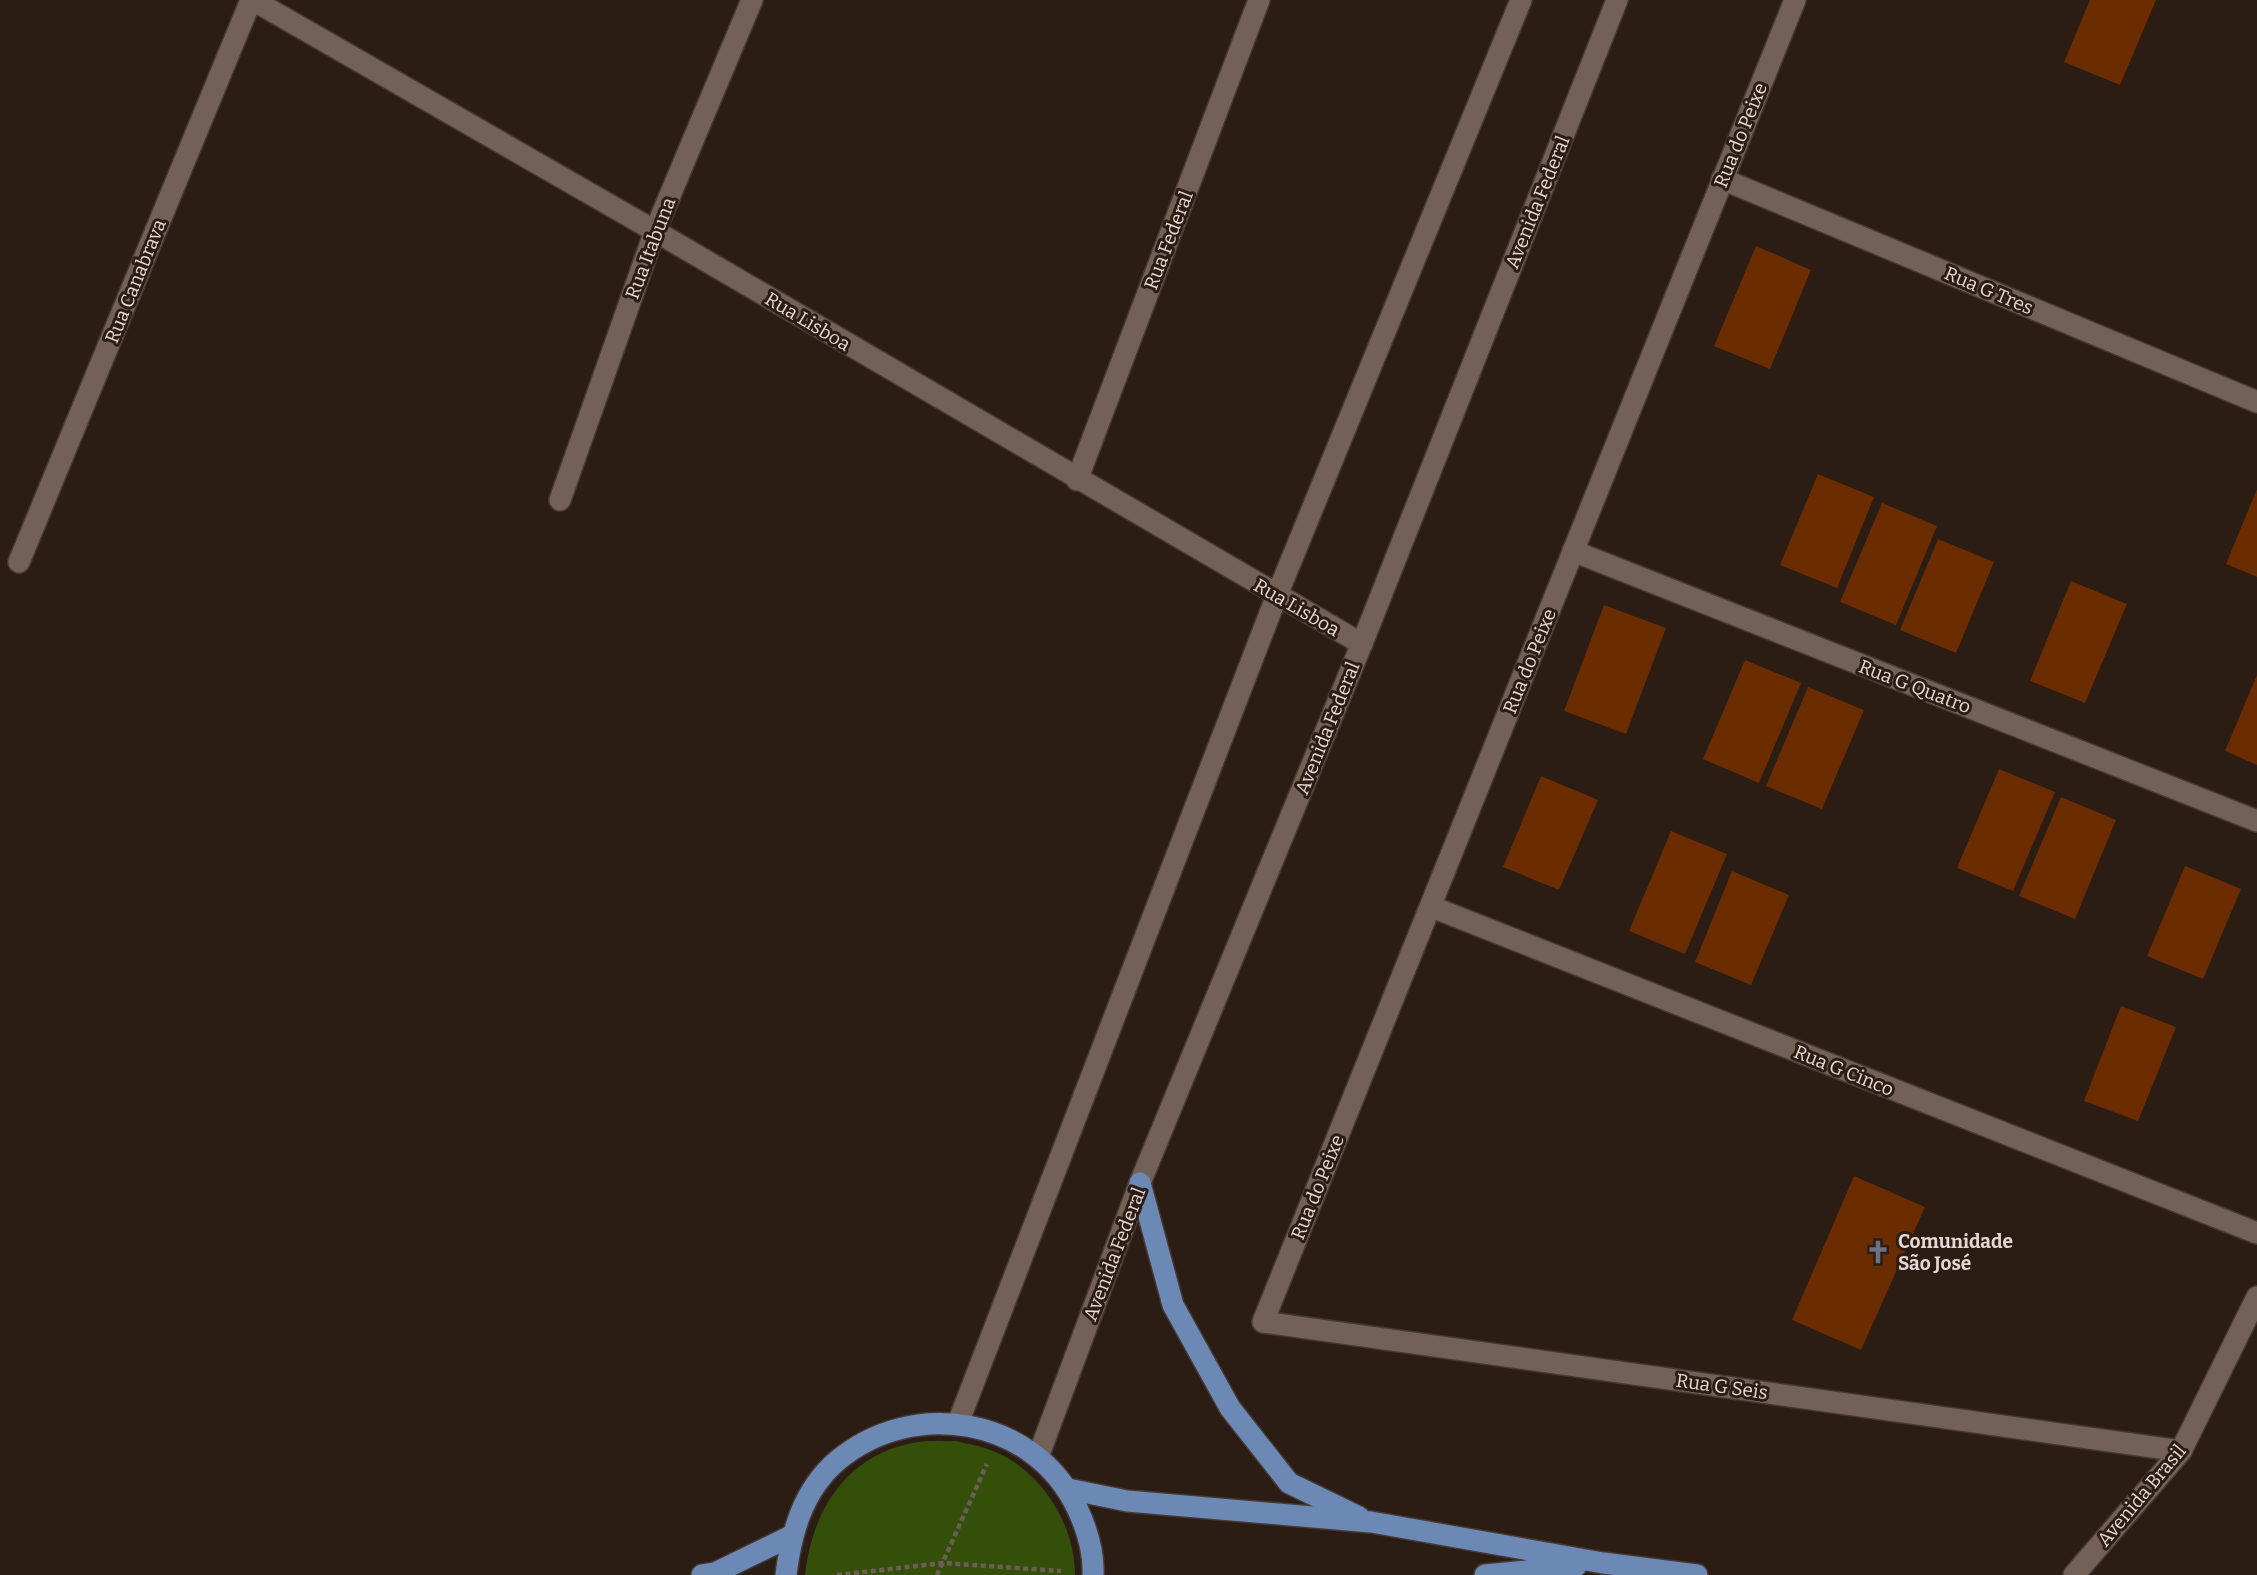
<svg xmlns="http://www.w3.org/2000/svg" width="2257" height="1575" viewBox="0 0 2257 1575" font-family="Bitter,serif">
<style>
.green{fill:#344f0a}
.building{fill:#6b2c00}
.lines{fill:none;stroke-linecap:round;stroke-linejoin:round}
.street-casing{stroke:#453934;stroke-width:24}
.secondary-casing{stroke:#453934;stroke-width:24}
.primary-casing{stroke:#453934;stroke-width:24}
.path{stroke:#6c5e57;stroke-width:4.5;stroke-dasharray:5 3.5;stroke-linecap:butt}
.street{stroke:#736158;stroke-width:21}
.secondary{stroke:#736158;stroke-width:21}
.primary{stroke:#6b89b4;stroke-width:21}
.labels{text-anchor:middle;stroke-width:6;stroke-linejoin:round;paint-order:stroke}
.street-label{font-size:19px;fill:#e4d9d4;stroke:#2b1c14}
.poi-label{font-size:19px;font-weight:bold;fill:#e4d9d4;stroke:#2b1c14;text-anchor:start}
</style>
<rect width="100%" height="100%" fill="#2b1c14"/>
<path class="green" d="M956,1441C968,1444 981,1446 993,1451C1041,1470 1075,1524 1075,1575H805C812,1510 847,1453 918,1442C930,1440 943,1442 956,1441Z"/>
<g class="building">
<path d="M2090,0H2156L2120,85L2064,62Z"/>
<path d="M1756,246L1811,270L1770,369L1714,346Z"/>
<path d="M1818,474L1874,497L1837,588L1780,565Z"/>
<path d="M2257,489V577L2226,564Z"/>
<path d="M1882,503L1937,526L1896,625L1840,602Z"/>
<path d="M1938,539L1994,562L1956,653L1900,630Z"/>
<path d="M2071,581L2127,604L2085,703L2030,681Z"/>
<path d="M1604,605L1666,628L1626,734L1564,711Z"/>
<path d="M1745,660L1801,683L1759,783L1703,759Z"/>
<path d="M2257,675V765L2225,751Z"/>
<path d="M1808,687L1864,710L1822,809L1766,786Z"/>
<path d="M1999,769L2055,792L2013,891L1957,868Z"/>
<path d="M1541,776L1598,800L1559,890L1503,867Z"/>
<path d="M2061,797L2116,820L2075,919L2019,896Z"/>
<path d="M1671,831L1727,854L1685,954L1629,931Z"/>
<path d="M2185,866L2241,889L2203,979L2147,956Z"/>
<path d="M1732,871L1789,895L1751,985L1695,962Z"/>
<path d="M2121,1006L2176,1027L2138,1121L2084,1101Z"/>
<path d="M1854,1176L1925,1207L1861,1350L1792,1320Z"/>
</g>
<g class="lines">
<g class="street-casing">
<g id="street">
<path d="M253,0L655,231L1362,644"/>
<path d="M1795,0L1263,1322L2181,1451"/>
<path d="M1722,179L2257,402"/>
<path d="M1077,480L1259,0"/>
<path d="M560,500L655,231L752,0"/>
<path d="M1573,551L2257,821"/>
<path d="M19,562L251,0"/>
<path d="M1432,907L2257,1233"/>
<path d="M2074,1575L2181,1451L2257,1297"/>
</g>
</g>
<g class="secondary-casing">
<g id="secondary">
<path d="M958,1423L1277,595L1521,0"/>
<path d="M1038,1457L1140,1183L1365,636L1617,0"/>
</g>
</g>
<g class="primary-casing">
<g id="primary">
<path d="M1140,1183L1173,1305L1230,1408L1289,1483L1359,1517"/>
<path d="M1068,1489L1127,1501L1371,1522L1603,1563L1697,1575"/>
<path d="M702,1575L715,1573L791,1536"/>
<path d="M786,1575C791,1533 803,1490 837,1461C913,1397 1034,1417 1077,1508C1087,1529 1094,1552 1093,1575"/>
<path d="M1485,1575L1576,1566"/>
</g>
</g>
<g class="path">
<path d="M837,1575L943,1563L1061,1571"/>
<path d="M937,1575L987,1464"/>
</g>
<use href="#street" class="street"/>
<use href="#secondary" class="secondary"/>
<use href="#primary" class="primary"/>
</g>
<defs>
<g id="church-bare" transform="scale(1.89)"><path d="M-1.2-6h2.4v3.5h3.3v2.4h-3.3V6h-2.4V-.1h-3.3v-2.4h3.3Z" fill="#6b7280" stroke="#2b1c14" stroke-width="2.5" paint-order="stroke"/></g>
</defs>
<g fill-rule="evenodd">
<use href="#church-bare" x="1878" y="1252"/>
</g>
<g class="labels">
<g class="street-label">
<text transform="translate(1740 135) rotate(-68)" y="7">Rua do Peixe</text>
<text transform="translate(1537 202) rotate(-68)" y="7">Avenida Federal</text>
<text transform="translate(1168 240) rotate(-69)" y="7">Rua Federal</text>
<text transform="translate(650 248) rotate(-69)" y="7">Rua Itabuna</text>
<text transform="translate(135 281) rotate(-68)" y="7">Rua Canabrava</text>
<text transform="translate(1989 290) rotate(23)" y="7">Rua G Tres</text>
<text transform="translate(808 321) rotate(31)" y="7">Rua Lisboa</text>
<text transform="translate(1297 607) rotate(30)" y="7">Rua Lisboa</text>
<text transform="translate(1529 661) rotate(-68)" y="7">Rua do Peixe</text>
<text transform="translate(1915 686) rotate(21)" y="7">Rua G Quatro</text>
<text transform="translate(1327 728) rotate(-68)" y="7">Avenida Federal</text>
<text transform="translate(1844 1070) rotate(22)" y="7">Rua G Cinco</text>
<text transform="translate(1317 1187) rotate(-68)" y="7">Rua do Peixe</text>
<text transform="translate(1114 1254) rotate(-69)" y="7">Avenida Federal</text>
<text transform="translate(1722 1386) rotate(8)" y="7">Rua G Seis</text>
<text transform="translate(2141 1495) rotate(-50)" y="7">Avenida Brasil</text>
</g>
<g class="poi-label">
<text x="1898" y="1248">Comunidade<tspan x="1898" dy="22">São José</tspan></text>
</g>
</g>
</svg>
